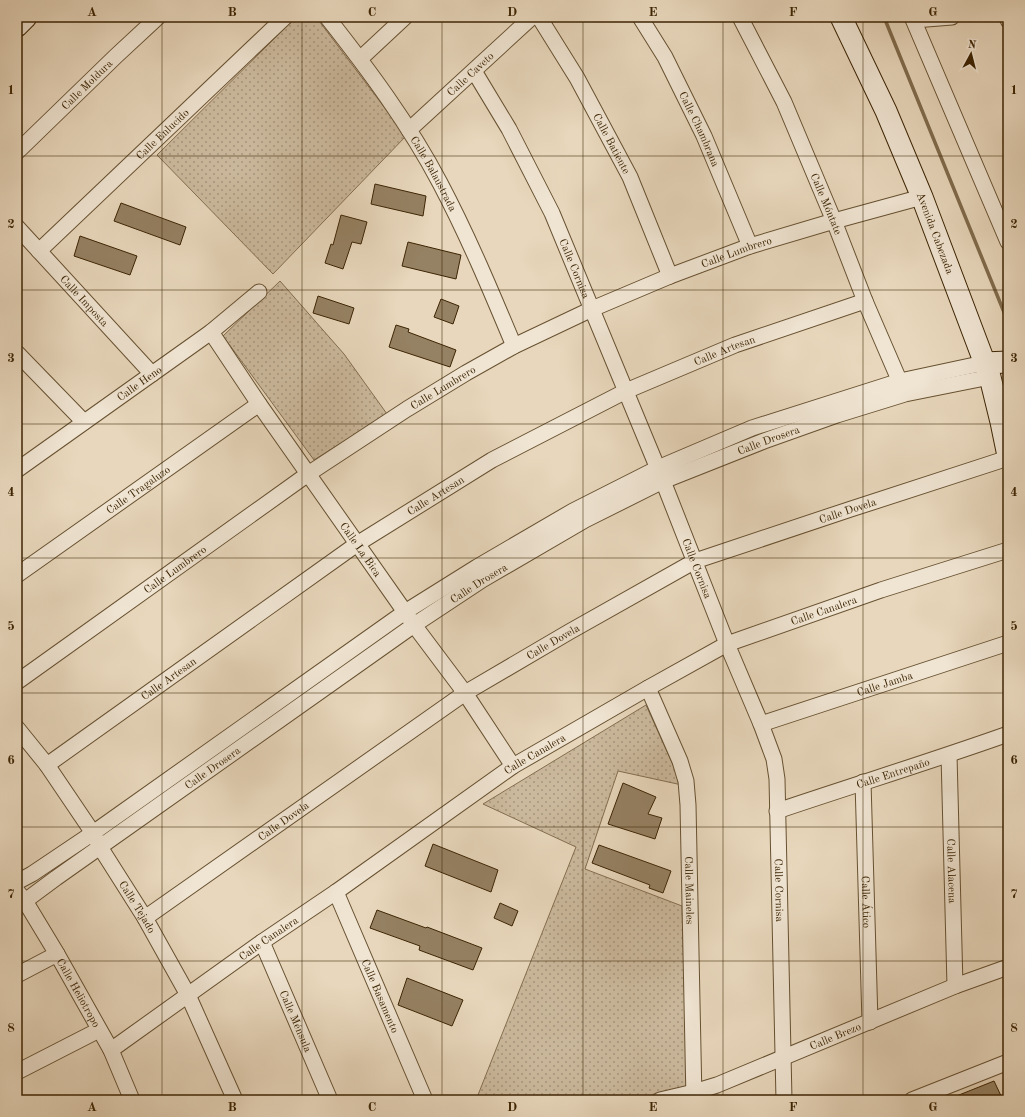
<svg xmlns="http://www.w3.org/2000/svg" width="1025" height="1117" viewBox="0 0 1025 1117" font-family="'Old Standard TT',serif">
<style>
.park{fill:url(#park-dots);stroke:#846e50}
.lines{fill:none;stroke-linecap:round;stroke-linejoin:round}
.stream{stroke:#806b4c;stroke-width:3.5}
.building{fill:#958163;stroke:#3c2403}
.street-casing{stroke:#675131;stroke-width:17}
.secondary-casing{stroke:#3c2403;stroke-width:23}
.street{stroke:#f0e5d3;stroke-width:15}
.secondary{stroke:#f0e5d3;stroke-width:21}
.grid{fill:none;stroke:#3c2403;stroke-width:1;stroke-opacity:0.55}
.labels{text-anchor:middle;stroke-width:3.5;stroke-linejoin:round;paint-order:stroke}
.street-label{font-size:11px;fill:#3c2403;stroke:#f0e5d3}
.neatline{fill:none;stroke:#3c2403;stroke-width:1.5}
.grid-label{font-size:13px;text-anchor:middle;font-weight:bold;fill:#3c2403}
</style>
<defs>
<pattern id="park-dots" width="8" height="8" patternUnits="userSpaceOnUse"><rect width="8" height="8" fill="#cbb99d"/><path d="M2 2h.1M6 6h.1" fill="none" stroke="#a6967e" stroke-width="1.8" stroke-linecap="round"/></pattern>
</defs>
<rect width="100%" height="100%" fill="#e8d7bc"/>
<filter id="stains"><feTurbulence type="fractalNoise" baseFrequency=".005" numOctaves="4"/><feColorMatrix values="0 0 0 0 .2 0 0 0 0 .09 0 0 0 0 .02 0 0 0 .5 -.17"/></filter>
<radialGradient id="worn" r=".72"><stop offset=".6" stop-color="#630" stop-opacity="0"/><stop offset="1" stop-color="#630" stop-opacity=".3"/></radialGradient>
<g class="park">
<path d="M296,17H316L406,136L273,274L157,155Z"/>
<path d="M280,281L344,354L387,414L314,460L223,336Z"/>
<path d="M646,705L682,785L618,771L585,869L682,906L687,1087L631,1100H476L576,847L483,804Z"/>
</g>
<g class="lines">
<path class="stream" d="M884,17L1008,322"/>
</g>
<g class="building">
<path d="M375,184L426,196L423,216L371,204Z"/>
<path d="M121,203L186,227L180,245L114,221Z"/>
<path d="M341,215L367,222L361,244L352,242L343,269L325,263L331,244L333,245Z"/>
<path d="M80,236L137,256L130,275L74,256Z"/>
<path d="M408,242L461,255L456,279L402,266Z"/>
<path d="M318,296L354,308L349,324L313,313Z"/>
<path d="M441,299L459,306L453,324L434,317Z"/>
<path d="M396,325L409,329L408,332L456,350L450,367L389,347Z"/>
<path d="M623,783L656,797L648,814L662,818L655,839L608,824Z"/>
<path d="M433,844L498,870L491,892L425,866Z"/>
<path d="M599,845L671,871L663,893L649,888L650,885L592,863Z"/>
<path d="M500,903L518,911L512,926L494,918Z"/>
<path d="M377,910L426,928L427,927L482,948L473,970L419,950L420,946L370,928Z"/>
<path d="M407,978L463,1000L452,1026L398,1005Z"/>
<path d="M994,1081L1003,1100H949V1099Z"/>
</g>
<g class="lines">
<g class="street-casing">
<g id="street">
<path id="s1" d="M327,17C368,69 409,124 440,183C468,236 491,291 514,346"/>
<path id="s2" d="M539,17L577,78L630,177L670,276"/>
<path id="s3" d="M640,17L665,57L704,136L750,246"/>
<path id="s4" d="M740,17L784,102L834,221L865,301L903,389"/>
<path d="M912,17L1008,242"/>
<path d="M1007,17L1008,20"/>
<path d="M914,20L952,17"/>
<path d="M360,59L405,17"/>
<path id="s5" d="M474,71L509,129L552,213L663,481L727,644L761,724L774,759L777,779L784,1100"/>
<path id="s6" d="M409,130L532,17"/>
<path id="s7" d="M17,152L116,56L158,17"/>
<path id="s8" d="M17,227L152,374"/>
<path id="s9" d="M39,251L285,17"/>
<path id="s10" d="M211,332L259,404L405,612L414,625L465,693L513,766"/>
<path d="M17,353L84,422"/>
<path id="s11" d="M17,470L211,332L259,292"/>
<path id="s12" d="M17,575L259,404"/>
<path id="s13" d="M17,682L308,474L407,409L466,373L514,346L592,309L670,276L750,246L834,221L922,197"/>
<path id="s14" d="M648,688L680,761L686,781L688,805L694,1100"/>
<path id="s15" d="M761,724L1008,643"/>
<path id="s16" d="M17,728L47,765L93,833L100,847L145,918L188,995L235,1100"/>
<path id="s17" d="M949,755L955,986"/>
<path id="s18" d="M47,765L357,544L492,460L626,391L735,345L865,301"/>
<path id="s19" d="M863,782L870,1022"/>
<path id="s20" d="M777,811C854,785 932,761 1008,734"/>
<path d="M17,882L32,874L93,833L405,612L477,567L573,511L658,468L752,428L900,381L984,363"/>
<path id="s21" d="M17,891L25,901L57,954L111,1050L132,1100"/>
<path id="s22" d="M336,892L425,1100"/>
<path id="s23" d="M25,901L56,878L414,625L482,580L585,520L663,481L764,441L837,415L905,394L990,377"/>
<path id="s24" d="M145,918L465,693L569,632L695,561L851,509L1008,458"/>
<path id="s25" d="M262,942L330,1100"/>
<path d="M17,975L57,954"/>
<path id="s26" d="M111,1050L262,942L336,892L513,766L648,688L727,644L881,590L1008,550"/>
<path d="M17,1072L99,1030"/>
<path id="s27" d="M660,1100L694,1092L717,1085L955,986L1008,967"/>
<path d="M912,1100L1008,1062"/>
</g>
</g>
<g class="secondary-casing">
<g id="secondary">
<path id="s28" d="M841,17L886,111L922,197L990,377L1001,422L1008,456"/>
<path d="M17,26L26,17"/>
<path d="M984,363L1008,362"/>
</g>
</g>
<use href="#street" class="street"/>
<use href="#secondary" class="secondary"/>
</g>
<path class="grid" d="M162,17V1100M302,17V1100M442,17V1100M583,17V1100M723,17V1100M863,17V1100M17,156H1008M17,290H1008M17,424H1008M17,558H1008M17,693H1008M17,827H1008M17,961H1008"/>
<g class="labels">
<g class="street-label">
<text dy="4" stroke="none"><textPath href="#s6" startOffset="83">Calle Caveto</textPath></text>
<text dy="4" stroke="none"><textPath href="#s7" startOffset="97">Calle Moldura</textPath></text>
<text dy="4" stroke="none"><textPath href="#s3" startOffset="127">Calle Chambrana</textPath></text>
<text dy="4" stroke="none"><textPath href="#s9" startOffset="170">Calle Enlucido</textPath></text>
<text dy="4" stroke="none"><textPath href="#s2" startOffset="146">Calle Batiente</textPath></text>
<text dy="4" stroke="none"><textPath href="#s1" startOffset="190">Calle Balaustrada</textPath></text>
<text dy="4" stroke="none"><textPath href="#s4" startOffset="206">Calle Móntate</textPath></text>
<text dy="4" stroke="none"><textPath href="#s28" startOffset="236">Avenida Cabezada</textPath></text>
<text dy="4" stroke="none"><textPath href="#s13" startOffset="842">Calle Lumbrero</textPath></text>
<text dy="4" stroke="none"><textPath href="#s5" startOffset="222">Calle Cornisa</textPath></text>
<text dy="4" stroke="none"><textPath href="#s8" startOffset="100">Calle Imposta</textPath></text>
<text dy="4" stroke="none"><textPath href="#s18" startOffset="797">Calle Artesan</textPath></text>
<text dy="4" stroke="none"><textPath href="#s11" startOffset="150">Calle Heno</textPath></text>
<text dy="4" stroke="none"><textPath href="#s13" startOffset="518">Calle Lumbrero</textPath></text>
<text dy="4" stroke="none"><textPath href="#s23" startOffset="878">Calle Drosera</textPath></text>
<text dy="4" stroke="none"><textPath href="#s12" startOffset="148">Calle Tragaluzo</textPath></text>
<text dy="4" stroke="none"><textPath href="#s18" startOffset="473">Calle Artesan</textPath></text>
<text dy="4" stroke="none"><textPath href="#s24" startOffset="817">Calle Dovela</textPath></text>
<text dy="4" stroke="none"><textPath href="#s10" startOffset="264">Calle La Bica</textPath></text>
<text dy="4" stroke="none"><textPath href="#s13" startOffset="194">Calle Lumbrero</textPath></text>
<text dy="4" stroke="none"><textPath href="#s5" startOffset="546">Calle Cornisa</textPath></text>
<text dy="4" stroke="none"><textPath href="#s23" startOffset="554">Calle Drosera</textPath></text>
<text dy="4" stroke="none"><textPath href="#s26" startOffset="841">Calle Canalera</textPath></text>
<text dy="4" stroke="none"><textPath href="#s24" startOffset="493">Calle Dovela</textPath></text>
<text dy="4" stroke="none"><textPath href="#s18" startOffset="149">Calle Artesan</textPath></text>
<text dy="4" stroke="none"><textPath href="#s15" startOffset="130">Calle Jamba</textPath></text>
<text dy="4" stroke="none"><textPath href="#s26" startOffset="517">Calle Canalera</textPath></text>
<text dy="4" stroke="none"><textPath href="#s23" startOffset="230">Calle Drosera</textPath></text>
<text dy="4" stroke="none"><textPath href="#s20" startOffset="122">Calle Entrepaño</textPath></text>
<text dy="4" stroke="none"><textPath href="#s24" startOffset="169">Calle Dovela</textPath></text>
<text dy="4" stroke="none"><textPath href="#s17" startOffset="116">Calle Alacena</textPath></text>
<text dy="4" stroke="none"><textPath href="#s14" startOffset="210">Calle Maineles</textPath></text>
<text dy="4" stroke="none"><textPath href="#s5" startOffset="883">Calle Cornisa</textPath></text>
<text dy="4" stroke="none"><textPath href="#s19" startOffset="120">Calle Ático</textPath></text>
<text dy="4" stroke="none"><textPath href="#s16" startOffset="216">Calle Tejado</textPath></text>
<text dy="4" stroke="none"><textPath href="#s26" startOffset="193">Calle Canalera</textPath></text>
<text dy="4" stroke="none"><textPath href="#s21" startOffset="119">Calle Heliotropo</textPath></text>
<text dy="4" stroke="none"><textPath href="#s22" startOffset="113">Calle Basamento</textPath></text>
<text dy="4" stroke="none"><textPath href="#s25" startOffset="86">Calle Ménsula</textPath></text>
<text dy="4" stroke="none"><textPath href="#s27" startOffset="187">Calle Brezo</textPath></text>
</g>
</g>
<rect width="1025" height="1117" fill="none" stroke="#e8d7bc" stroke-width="44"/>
<g transform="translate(971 54) rotate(7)" stroke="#f0e5d3" stroke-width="3" paint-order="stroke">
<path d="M0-3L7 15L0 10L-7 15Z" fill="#3c2403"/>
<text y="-6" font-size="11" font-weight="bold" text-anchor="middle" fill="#3c2403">N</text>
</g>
<rect x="22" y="22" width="981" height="1073" class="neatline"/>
<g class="grid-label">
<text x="92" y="16">A</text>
<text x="232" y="16">B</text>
<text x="372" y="16">C</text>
<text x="512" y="16">D</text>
<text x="653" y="16">E</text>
<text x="793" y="16">F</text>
<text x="933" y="16">G</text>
<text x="11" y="94">1</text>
<text x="1014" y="94">1</text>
<text x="11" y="228">2</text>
<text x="1014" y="228">2</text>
<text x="11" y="362">3</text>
<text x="1014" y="362">3</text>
<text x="11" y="496">4</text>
<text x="1014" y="496">4</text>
<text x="11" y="630">5</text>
<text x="1014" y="630">5</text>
<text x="11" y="764">6</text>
<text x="1014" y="764">6</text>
<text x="11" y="898">7</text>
<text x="1014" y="898">7</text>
<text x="11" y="1032">8</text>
<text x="1014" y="1032">8</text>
<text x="92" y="1111">A</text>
<text x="232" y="1111">B</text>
<text x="372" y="1111">C</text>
<text x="512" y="1111">D</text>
<text x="653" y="1111">E</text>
<text x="793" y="1111">F</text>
<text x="933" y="1111">G</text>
</g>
<rect width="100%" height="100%" filter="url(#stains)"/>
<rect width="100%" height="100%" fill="url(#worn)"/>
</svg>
